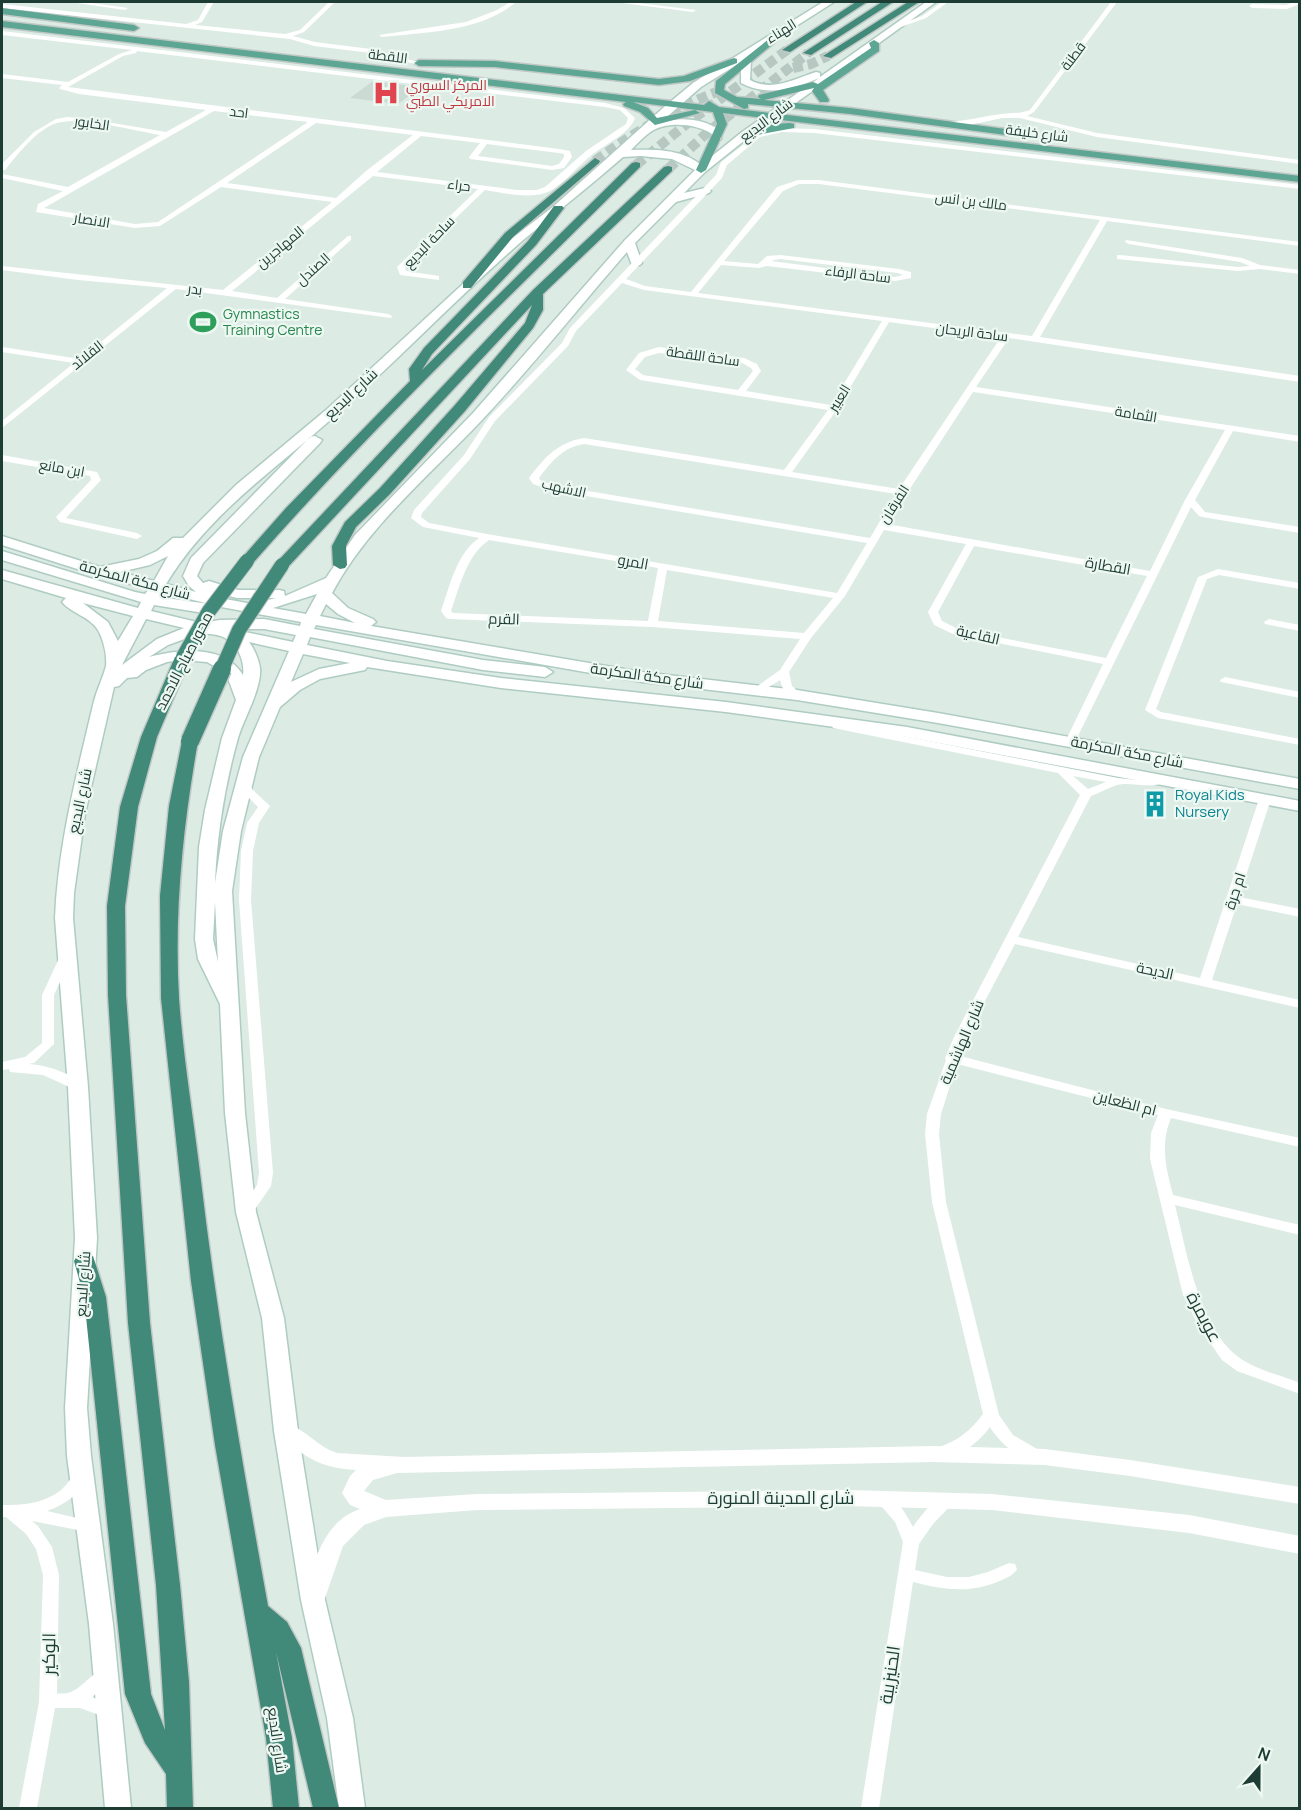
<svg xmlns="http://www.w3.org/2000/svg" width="1301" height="1810" viewBox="0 0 1301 1810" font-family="Manrope,Cairo,sans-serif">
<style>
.built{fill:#cbdbd4}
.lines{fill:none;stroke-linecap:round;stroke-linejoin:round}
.trunk-tunnel{stroke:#b7c8c2;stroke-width:10;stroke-dasharray:10 5;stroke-linecap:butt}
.secondary-casing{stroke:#afccc2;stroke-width:3}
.primary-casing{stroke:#c0c8c6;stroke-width:3}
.trunk-casing{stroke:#c0c8c6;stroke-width:3}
.minor{fill:#fff;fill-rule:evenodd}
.tertiary{fill:#fff;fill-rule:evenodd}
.secondary{fill:#fff;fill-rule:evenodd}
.primary{fill:#5ca693;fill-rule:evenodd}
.trunk{fill:#418978;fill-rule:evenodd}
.trunk-bridge-far1-casing{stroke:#c0c8c6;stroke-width:16;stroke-linecap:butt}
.trunk-bridge-casing{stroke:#c0c8c6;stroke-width:21;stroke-linecap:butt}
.trunk-bridge-far1{stroke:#418978;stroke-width:14}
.trunk-bridge{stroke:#418978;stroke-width:18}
.labels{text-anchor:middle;stroke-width:4.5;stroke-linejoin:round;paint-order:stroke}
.far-street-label{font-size:14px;fill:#1d3c34;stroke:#eef8f3}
.far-health-label{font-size:14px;fill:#be3a42;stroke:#eef8f3;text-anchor:start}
.far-leisure-label{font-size:14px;fill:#27864d;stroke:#eef8f3;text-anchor:start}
.street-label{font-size:15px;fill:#1d3c34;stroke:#eef8f3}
.culture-label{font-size:15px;fill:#0d838f;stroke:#eef8f3;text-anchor:start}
.near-street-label{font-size:18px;fill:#1d3c34;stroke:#eef8f3}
</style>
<rect width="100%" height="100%" fill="#ddebe5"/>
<path class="built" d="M373,81L421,87L398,104L350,98Z"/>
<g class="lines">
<g class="trunk-tunnel">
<path d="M793,68L811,64L828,56"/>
<path d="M595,161C635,132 675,107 722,90"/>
<path d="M636,165L689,122L787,50"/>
<path d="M668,169L708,132L808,53"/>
</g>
<g class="secondary-casing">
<path id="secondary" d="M823,2H834L746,58L751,61L750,80C773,92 794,79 816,72L820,73V77L926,2H936L750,136L705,172L684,193L705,188L711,191L709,193L676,202L635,243L642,263L640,265H632L627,252C578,308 532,367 481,421C429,476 368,526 332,593L348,608L373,619L376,622L371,626L642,672L797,690L938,713L1300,779V789L938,723L797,700L642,682L316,625L314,629L483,660L545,667L553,672L545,677L483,670L310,637L307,645L387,661L501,678L726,702L907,727L1300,801V811L907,737L726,712L501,688L367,667L365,670L320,679L300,690L280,707L259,757L241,831L232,891L245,1113L256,1212L284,1318L298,1431L325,1600L353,1718L365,1808H339L327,1718L301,1600L274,1431L262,1318L236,1212L225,1113L220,1004L198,959L195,939L199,847L205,810L222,738L236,700L226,673L207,662L181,660L167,662L146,670L137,677L127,678L119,686L114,687L85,814L74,893L73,918L88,1087L97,1238L87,1408L91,1456L113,1624L131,1808H105L89,1624L67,1456L65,1408L75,1238L68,1087L55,918C58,844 77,773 94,701C97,689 103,678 106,666C107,656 104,643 100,634C93,617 73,615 62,602L66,598L2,579V570L138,608L141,602L2,560V551L135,592L145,594L149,589L93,574L2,545V536L100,567L139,559L157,551L173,538H183L236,485L326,410L514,237L554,206L663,108L693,83ZM741,62V83C767,97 794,89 819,78L742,132L701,165C683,149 654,149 631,150C637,144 642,138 649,133C665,121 695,123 712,134L713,139H721V131C703,118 682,117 661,122L701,87ZM641,156L672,159L695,170L625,240L473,413L355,535L326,578L285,596L284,591L279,590H238L209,581L203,583L197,576L203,563L320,443L322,440L315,436L310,437L191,558L183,576L189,586L196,592L166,584C208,514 276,469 336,415C399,359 458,297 522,241C555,213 590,186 623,157ZM168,556L154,581L120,572L150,565ZM162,592L209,604L159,597ZM214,592L237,598H276L252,604L220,598ZM317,594L306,614L273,608ZM83,603L133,616L118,641L108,622ZM326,604L338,614L355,623L320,616ZM154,605L210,614L215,612L218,609L216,606L301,622L300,626L264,619L220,620L201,623L151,611ZM146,619L184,628L157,639L122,665ZM231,629H264L296,635L293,642ZM201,633C209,634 219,634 225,638C238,644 245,662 243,675C224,644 179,649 149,657L168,645ZM249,642L289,651L243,757L223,831L215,883C217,834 225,784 238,738C244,718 262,688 260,668C259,660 254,648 249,642ZM303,654L350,663L319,669L291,682ZM215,902L218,962L213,939Z"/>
</g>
<g class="primary-casing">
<g id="primary">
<path d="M2,8L134,25L139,28L134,31L2,14Z"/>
<path d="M2,21L704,105L709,101L719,107L1300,176V182L723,113L727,124L706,170L701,173L696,170L717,124L713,112L633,102L648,108L657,118L695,110L700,113L655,125L640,112L624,106L623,104L626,102L2,27Z"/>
<path d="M784,27L787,28V32L725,84L724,90L737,97L761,99L758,97L759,95L813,82L818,84L871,48L869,43L874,40L879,43V51L823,90L829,100L828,102H820L812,91L814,88L764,100L850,108L1013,130L1018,133L1013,136L850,114L748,104V108L744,109L715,93L716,81Z"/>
<path d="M734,58L737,59V63L690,81L659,85L495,67L419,66L414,63L419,60L495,61L659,79L684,76Z"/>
<path d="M790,123L794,124V128L746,137L741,134L775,124Z"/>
</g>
</g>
<g class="trunk-casing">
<g id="trunk">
<path d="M856,2H867L790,52L782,50Z"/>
<path d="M882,2H893L811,55L803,53Z"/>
<path d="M908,2H919L831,58L823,56Z"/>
<path d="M595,158L600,161L599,163L513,237L471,288H463V282L505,233Z"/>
<path d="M636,162L640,163V167C509,298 374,425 252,564H242L240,561L242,558L286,508L410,381L409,369L424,348L528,241L554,206H562L564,208L536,245L432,354L422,370L632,163Z"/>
<path d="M668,166L672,167V171L543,294V310L533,328L465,411L390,494L356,527L346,546L347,565L345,568L340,569L333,565L332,546L345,522L380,488L455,405L525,323L532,305L287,568H277L275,565L277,562L533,290L664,167Z"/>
<path d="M183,652L191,657L157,737L138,807L125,906L126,995L150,1323L180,1585L189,1682L193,1808H167L166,1774L145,1743L125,1694L84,1297L74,1261L77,1256L85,1253L93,1256L106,1297L151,1694L165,1730L156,1585L128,1323L108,995L107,906L120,807L141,737L175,657Z"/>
<path d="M190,736L198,741C183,826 174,911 179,998C183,1056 193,1115 200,1173C217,1318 242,1462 268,1606L287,1622L301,1648L339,1808H313L276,1652L292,1738L299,1808H273L266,1738L215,1445L191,1281L161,998L160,896L169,806L182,741Z"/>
</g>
</g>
<g class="minor">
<path d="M70,2H85L128,8L125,10Z"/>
<path d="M208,2H214L202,22L195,25L285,34L300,30L329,2H335L304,32L293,36L315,42L371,49L422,63L419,65L371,53L314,46L290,39L2,8V4L186,24L198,20Z"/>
<path d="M510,2H516C481,32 426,32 382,37L379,35L466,22L497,10Z"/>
<path d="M614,2H630L696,10L693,12Z"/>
<path d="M942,2H948L926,18L898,28L895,26L922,16Z"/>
<path d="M1111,2H1117L1034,112L1027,116L1097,133L1300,160V164L1097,137L1020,118H1002L970,125H947V123L949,122C967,121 984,116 1001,114C1012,113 1019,114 1030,110Z"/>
<path d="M1294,2H1300V4L1287,9L1252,8L1249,6L1252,4L1286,5Z"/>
<path d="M2,31L605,103L624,108L635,118C629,134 607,143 593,154C579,164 565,183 550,191C532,200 504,193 485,190L405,267L406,271L439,276V280L400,275L397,267L478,189L373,176L232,291L277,298L348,236H351V240L285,299L388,314L392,316L391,318L176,289L2,428V421L74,363L2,352V347L80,359L167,288L78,280L2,270V266L223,290L332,202L221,187L160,226L135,228L36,212L38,204L63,191L2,178V174L68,187L160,135C136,131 80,116 57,123C37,129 18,154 5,170H2V164L34,132L56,119L68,117L95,120L166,132L206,110L79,94L60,89L59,88L62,85L2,78V74L68,82L119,54L132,50L2,35ZM137,51L605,107L620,110L628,118L626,124L586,151L545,187L537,190H517L377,172L421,136L480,143L469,157L470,159L552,170L564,168L572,157L570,151L559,149L68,87L123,56L136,53ZM214,111L308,122L158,222L135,224L44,208ZM316,123L413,135L366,171L336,198L227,183ZM487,144L559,153L564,154V157L559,164L552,166L478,156Z"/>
<path d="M782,128L814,129L1300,185V189L814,133L782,132L760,137L727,165L722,178L626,279L645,286L691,292L777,187L798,180H819L1300,242V246L1107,221L1040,337L1300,376V382L1009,338L976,387L1300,436V442L1233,431L1195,500L1205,512L1300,527V533L1202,517L1199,516L1191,507L1074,744L1070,745L1065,742L1103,664L953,634L934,625L928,612L966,544L884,530L845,596L811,638L789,672L792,686L802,695L797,698L783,689L780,680L761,692H753L752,690L780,670L800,639L652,627L450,619L446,618L441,611C450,586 456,554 479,538L423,527L411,518L414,510L464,455L489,417L562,343L570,328L716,175L721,162L756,135ZM799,184H819L1100,220L1032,336L698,293L721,265L759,268L767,266L895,281L911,278V272L899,269L780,255L767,256L758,264L724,261L783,191ZM780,259L898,273L903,275L895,277L771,261ZM622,283L644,290L882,321L831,405L746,391L761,371L757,364L744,358L659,347L639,353L626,370L640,380L828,410L784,470L584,438C558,442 544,458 529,478L533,484L550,490L867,543L837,593L487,534L429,523L421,517L422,513L470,459L495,421L568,346L576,331ZM889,322L1001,337L899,489L792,472L838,408ZM659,353L742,363L751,368L753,371L738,390L643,375L635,369L645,357ZM973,392L1225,430L1185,500L1150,571L887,524ZM584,444L896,494L870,538L552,485L540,480L539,478C551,462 563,447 584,444ZM489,540L658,568L648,621L453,613L451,611C460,586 466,556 489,540ZM974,546L1147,576L1106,658L960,630L942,621L938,612ZM667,570L833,598L804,633L658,621Z"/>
<path d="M1126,240L1242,258L1260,265L1300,270V274L1260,269L1238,271L1117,259V255H1120L1238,267L1250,266L1240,262L1129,244L1125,242Z"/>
<path d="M2,455L97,472L101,480L66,518L137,533L142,536L137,539L60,522L56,517L91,480L90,476L2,461Z"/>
<path d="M1218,569L1300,583V589L1219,575L1207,579L1156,709L1161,712L1300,739V745L1158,718L1145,710L1198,577Z"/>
<path d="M1269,619L1300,625V631L1265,624L1264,622Z"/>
<path d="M1225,677L1300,692V698L1221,682L1220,680Z"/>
<path d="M837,723L1118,778L1137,780L1166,778L1168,780C1154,791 1132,781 1117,785C1108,788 1099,793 1091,796L1018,937L1200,978L1259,799L1265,796L1271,799L1239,897L1300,909V917L1237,904L1212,980L1300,1000V1008L1015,944L966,1037L960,1056L1166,1109L1300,1138V1147L1171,1118C1160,1145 1166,1168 1173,1195L1300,1225V1235L1175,1205C1187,1252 1200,1339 1248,1363C1264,1372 1283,1376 1300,1383V1394L1237,1371L1222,1360L1199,1327L1183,1295L1150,1159L1151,1133L1158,1115L957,1064L941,1114L939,1134L946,1202L999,1415L1013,1435L1039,1450L1042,1454L1039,1458C1021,1464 999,1442 990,1427C980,1441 957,1461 939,1455L936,1451L939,1447C958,1441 971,1430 983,1414L932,1202L925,1134L927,1114L946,1060L945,1058L954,1037L1080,795L1058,773L833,728L832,726ZM1073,776L1106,782L1088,789Z"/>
<path d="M244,778L248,779L252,789L270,806L259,823L253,851L251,900L273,1173L271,1186L251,1215H241L239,1212L257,1185L259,1173L239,900L241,851L247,823L258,807L243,792L238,781Z"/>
<path d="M66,952L72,956L54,995V1044L34,1063L28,1064C47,1065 72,1073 85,1087L83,1090L78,1091L43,1075L10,1072L9,1069L2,1070V1062L25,1057L42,1043V995L60,956Z"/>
<path d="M81,1471L87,1473L89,1477C79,1494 65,1505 47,1511L94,1522L96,1526L94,1530L88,1532L32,1521L38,1526L52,1547L59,1575L57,1694C61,1693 67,1694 71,1692C85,1686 97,1665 112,1670L114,1675L112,1680L92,1697L116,1707L119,1712L116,1717L110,1719L80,1708H55L37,1808H19L39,1702L43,1575L36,1549L26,1534L6,1517H2V1505C23,1505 43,1504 61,1490C68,1484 72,1474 81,1471Z"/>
<path d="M882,1492C896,1496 907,1515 913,1527C921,1516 938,1491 954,1496L956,1500L933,1524L919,1544L915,1570L947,1577H969L988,1572L1009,1563L1015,1564L1017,1569C1014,1575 1008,1577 1002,1580C971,1594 945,1590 913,1582L879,1808H861L903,1542L895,1522L874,1498L876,1494Z"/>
</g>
<path class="tertiary" d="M286,1423C305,1429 318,1447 337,1453L404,1457L933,1446L1044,1449L1130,1460L1300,1487V1504L1130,1476L1044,1465L933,1462L397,1473L373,1480L364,1491L386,1500L477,1494L847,1490L992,1494L1189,1515L1300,1536V1554L1189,1533L992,1510L847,1506L477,1510L386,1517L364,1525L343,1546L325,1598L322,1604L314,1607L306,1604L303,1598C314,1564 322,1522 360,1509L350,1505L342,1493L350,1476L356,1470C319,1468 307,1457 279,1437L275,1431L279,1425Z"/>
<use href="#secondary" class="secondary"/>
<use href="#primary" class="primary"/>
<use href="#trunk" class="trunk"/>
<g class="trunk-bridge-far1-casing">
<g id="trunk-bridge-far1">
<path d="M183,657L209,611L247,561"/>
<path d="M221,671L239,630L282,565"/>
</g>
</g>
<g class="trunk-bridge-casing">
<path id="trunk-bridge" d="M190,741L222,669"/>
</g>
<use href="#trunk-bridge-far1" class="trunk-bridge-far1"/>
<use href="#trunk-bridge" class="trunk-bridge"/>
</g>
<defs>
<g id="hospital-bare" transform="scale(2.07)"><path d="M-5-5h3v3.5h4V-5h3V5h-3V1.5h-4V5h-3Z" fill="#e0444e" stroke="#eef8f3" stroke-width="2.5" paint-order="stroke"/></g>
<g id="stadium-bare" transform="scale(2.07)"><path d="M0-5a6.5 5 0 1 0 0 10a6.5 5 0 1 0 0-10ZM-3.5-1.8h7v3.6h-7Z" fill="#2e9e5b" stroke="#eef8f3" stroke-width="2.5" paint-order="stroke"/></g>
<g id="building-bare" transform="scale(2.07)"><path d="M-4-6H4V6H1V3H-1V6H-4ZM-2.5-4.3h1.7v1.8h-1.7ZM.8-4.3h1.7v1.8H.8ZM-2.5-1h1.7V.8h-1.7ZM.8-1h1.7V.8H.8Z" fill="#0f9aa8" stroke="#eef8f3" stroke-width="2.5" paint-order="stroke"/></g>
</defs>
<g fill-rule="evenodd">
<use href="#hospital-bare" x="386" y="93"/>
<use href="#stadium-bare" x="203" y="322"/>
<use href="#building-bare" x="1155" y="804"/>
</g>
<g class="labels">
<g class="far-street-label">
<text transform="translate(781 31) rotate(-32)" y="5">الهناء</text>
<text transform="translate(388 56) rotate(7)" y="5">اللقطة</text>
<text transform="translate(1073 56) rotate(-53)" y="5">قطنة</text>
<text transform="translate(239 112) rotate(7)" y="5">احد</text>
<text transform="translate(766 120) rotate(-37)" y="5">شارع البديع</text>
<text transform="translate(92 123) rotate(8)" y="5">الخابور</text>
<text transform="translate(1037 133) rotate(7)" y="5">شارع خليفة</text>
<text transform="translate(459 185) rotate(7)" y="5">حراء</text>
<text transform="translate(971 201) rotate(7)" y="5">مالك بن انس</text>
<text transform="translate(92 220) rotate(9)" y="5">الانصار</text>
<text transform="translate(429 242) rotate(-46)" y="5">ساحة البديع</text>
<text transform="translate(280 247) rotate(-40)" y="5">المهاجرين</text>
<text transform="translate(313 269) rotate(-42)" y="5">الصندل</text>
<text transform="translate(858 274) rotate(7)" y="5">ساحة الرفاء</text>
<text transform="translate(195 289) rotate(7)" y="5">بدر</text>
<text transform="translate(972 332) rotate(7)" y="5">ساحة الريحان</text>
<text transform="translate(87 355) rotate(-39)" y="5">القلائد</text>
<text transform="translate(703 356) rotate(8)" y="5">ساحة اللقطة</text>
<text transform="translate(839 398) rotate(-58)" y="5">العبير</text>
<text transform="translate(1136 414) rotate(9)" y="5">الثمامة</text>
<text transform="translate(62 468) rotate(10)" y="5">ابن مانع</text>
<text transform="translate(564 488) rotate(13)" y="5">الاشهب</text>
<text transform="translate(894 504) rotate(-57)" y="5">الفرقان</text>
</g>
<g class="far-health-label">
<text x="406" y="90">المركز السوري<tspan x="406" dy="16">الامريكي الطبي</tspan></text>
</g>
<g class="far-leisure-label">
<text x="223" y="319">Gymnastics<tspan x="223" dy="16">Training Centre</tspan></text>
</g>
<g class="street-label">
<text transform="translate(351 394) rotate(-43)" y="5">شارع البديع</text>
<text transform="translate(633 562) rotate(10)" y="5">المرو</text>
<text transform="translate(1108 566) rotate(10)" y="5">القطارة</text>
<text transform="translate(135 580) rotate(15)" y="5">شارع مكة المكرمة</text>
<text transform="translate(504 619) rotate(2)" y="5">القرم</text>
<text transform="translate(978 635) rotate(13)" y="5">القاعية</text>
<text transform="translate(184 661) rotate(-63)" y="5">محور صباح الاحمد</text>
<text transform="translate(647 676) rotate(8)" y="5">شارع مكة المكرمة</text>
<text transform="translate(1127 752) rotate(11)" y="5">شارع مكة المكرمة</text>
<text transform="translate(80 801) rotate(-78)" y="5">شارع البديع</text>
<text transform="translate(1235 891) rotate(-72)" y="5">ام جرة</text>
<text transform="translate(1155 971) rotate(12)" y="5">الديحة</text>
<text transform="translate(962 1042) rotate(-67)" y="5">شارع الهاشمية</text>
<text transform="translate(1125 1103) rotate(14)" y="5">ام الظعاين</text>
<text transform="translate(83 1284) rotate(-86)" y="5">شارع البديع</text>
<text transform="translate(277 1740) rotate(82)" y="5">شارع البديع</text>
</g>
<g class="culture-label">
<text x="1175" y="800">Royal Kids<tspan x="1175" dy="17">Nursery</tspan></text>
</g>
<g class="near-street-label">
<text transform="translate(1204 1317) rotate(62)" y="6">عويمرة</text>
<text x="781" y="1504">شارع المدينة المنورة</text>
<text transform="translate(49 1654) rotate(-89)" y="6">الوكير</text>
<text transform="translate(890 1675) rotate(-82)" y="6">الحنيزيبة</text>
</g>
</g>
<rect width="1301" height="1810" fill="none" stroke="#1d3c34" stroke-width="6"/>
<g transform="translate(1259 1768) rotate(21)" stroke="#eef8f3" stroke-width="4.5" paint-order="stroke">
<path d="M0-4.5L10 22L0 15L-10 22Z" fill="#1d3c34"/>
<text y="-9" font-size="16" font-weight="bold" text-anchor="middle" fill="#1d3c34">N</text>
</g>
</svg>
